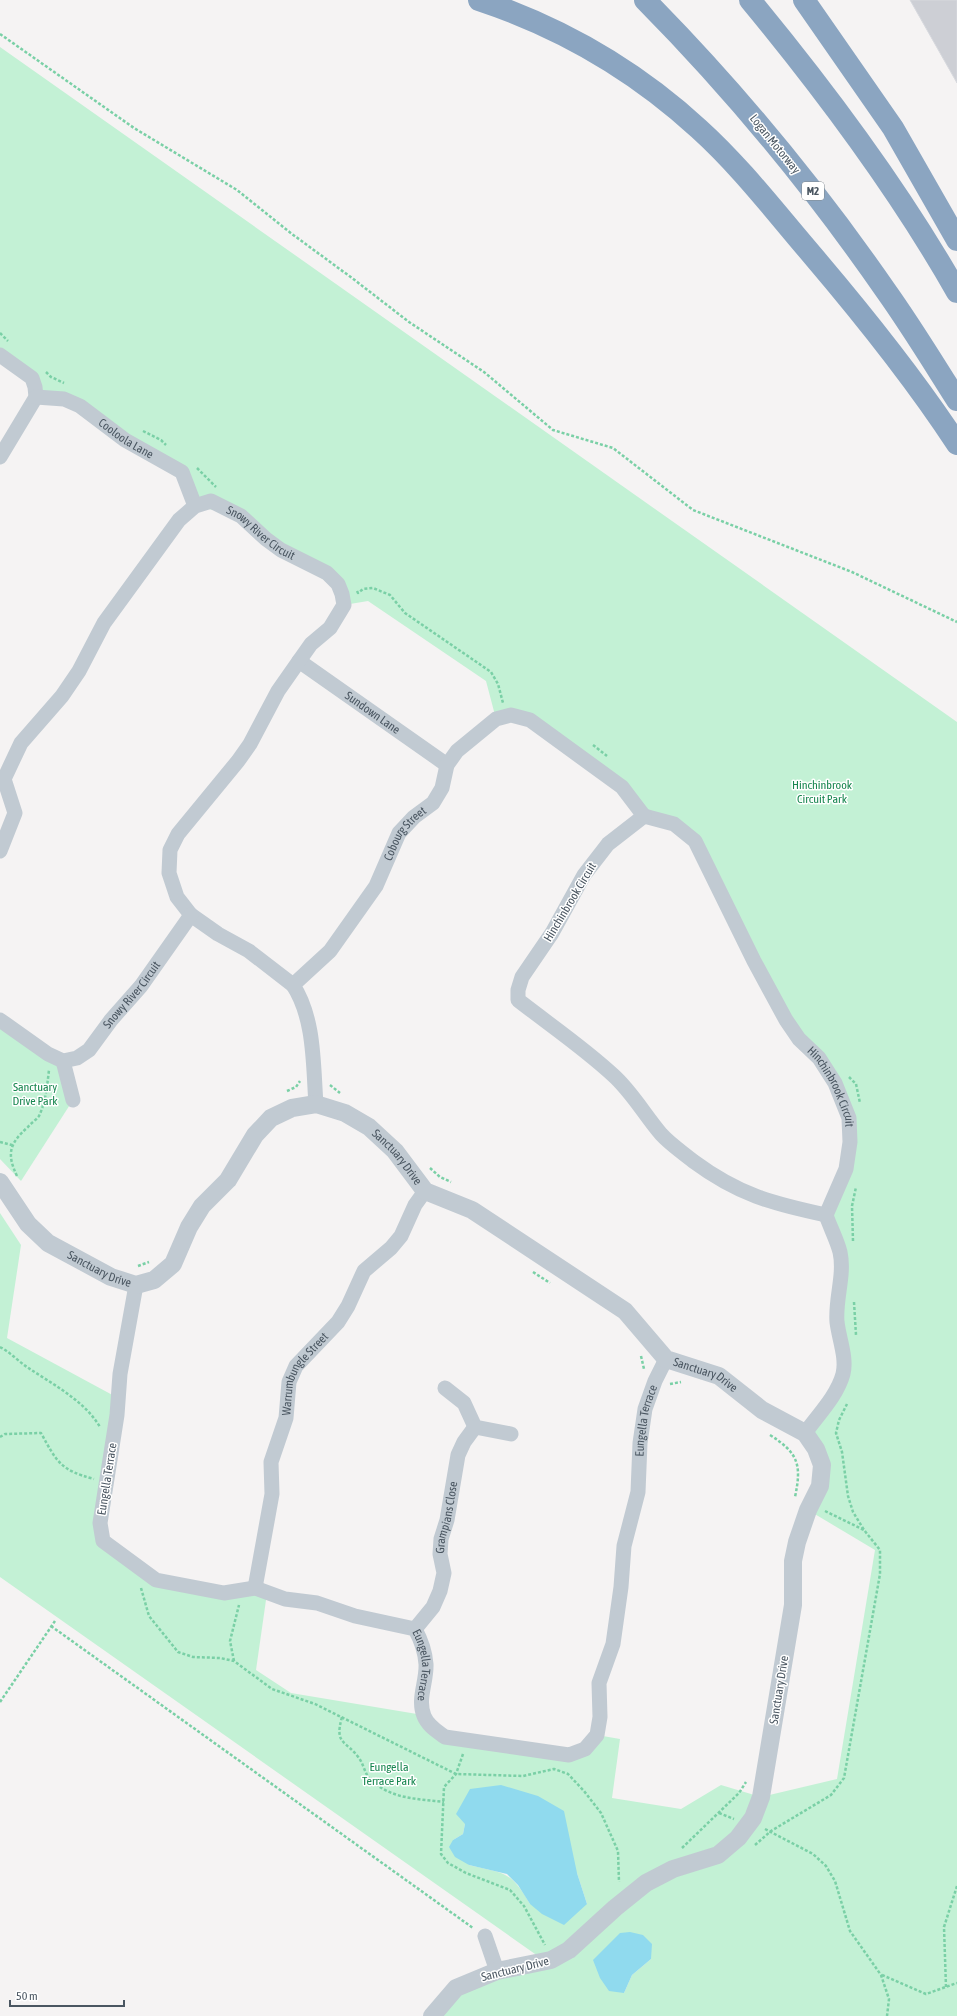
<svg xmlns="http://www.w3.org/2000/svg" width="957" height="2016" viewBox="0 0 957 2016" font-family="'Asap Condensed',sans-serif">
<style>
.green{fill:#c3f1d5;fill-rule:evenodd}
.water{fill:#90daee}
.building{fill:#cdcfd5;stroke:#d7d9de;filter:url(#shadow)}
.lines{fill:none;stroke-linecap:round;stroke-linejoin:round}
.path{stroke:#7ad0a6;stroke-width:2.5;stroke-dasharray:3 2;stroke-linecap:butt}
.minor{stroke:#c1cad2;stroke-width:15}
.tertiary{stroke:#c1cad2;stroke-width:18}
.motorway{stroke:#8ba5c1;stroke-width:22}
.labels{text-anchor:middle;stroke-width:3;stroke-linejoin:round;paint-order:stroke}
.shield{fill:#fff;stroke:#808990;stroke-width:1}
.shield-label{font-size:11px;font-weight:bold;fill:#4a5661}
.street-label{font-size:12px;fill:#4a5661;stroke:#fff}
.park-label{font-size:12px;fill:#17864f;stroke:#fff}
</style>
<defs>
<filter id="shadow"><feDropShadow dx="3.5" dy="-3.5" stdDeviation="1" flood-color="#0004"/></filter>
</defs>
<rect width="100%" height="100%" fill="#f5f3f3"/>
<g class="green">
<path d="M0,47L957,722V2016H432L456,1988L545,1961L0,1577V1213L21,1245L7,1338L118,1398L103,1541L156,1580L267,1593L256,1670L291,1693L423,1715L445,1737L569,1755L597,1735L620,1739L612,1798L681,1809L721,1785L761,1797L837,1779L875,1550L808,1510L820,1486L805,1433L843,1373L841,1268L826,1215L846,1169L849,1118L799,1039L695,841L634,801L530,720L496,719L486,681L368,601L344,605L342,594L241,516L195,506L182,472L64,399L35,387L0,355ZM465,1824L577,1873L587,1904H530C510,1870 505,1874 469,1865L453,1840L463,1834ZM620,1933L651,1959L632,1975L624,1993Z"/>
<path d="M0,1020L63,1061L73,1100L21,1181L0,1159Z"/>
</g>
<g class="water">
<path d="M501,1785L538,1796L564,1811L577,1873L587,1904L564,1925L542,1914L530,1904L518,1885L507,1874L469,1865L455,1857L449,1847L453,1840L463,1834L465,1824L456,1814L470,1789Z"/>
<path d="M630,1932L643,1935L652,1944L651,1959L632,1975L624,1993L609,1991L600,1978L593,1960L620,1933Z"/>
</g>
<path class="building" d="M910,0H957V83Z"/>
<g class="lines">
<g class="path">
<path d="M0,34L134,128L237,190L292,234L352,278L409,322L484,372L553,430L613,448L693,510L852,572L957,622"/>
<path d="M0,333L8,341"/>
<path d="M46,372L51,377L64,383"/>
<path d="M143,431L161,440L166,445"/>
<path d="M197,468L216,487"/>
<path d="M357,591L358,593L363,589L373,588L390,595L405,613L491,672L498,684L503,703"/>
<path d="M593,745L607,756"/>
<path d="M849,1077L856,1084L860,1103"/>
<path d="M330,1085L340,1093"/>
<path d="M287,1091L296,1087L300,1081"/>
<path d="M0,1142L12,1145"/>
<path d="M430,1168L440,1177L451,1182"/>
<path d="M17,1176C6,1153 10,1143 28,1127C31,1123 36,1120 39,1116C46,1101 47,1086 49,1070"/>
<path d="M853,1241L852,1206L856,1187"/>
<path d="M138,1266L149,1262"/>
<path d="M533,1272L550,1283"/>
<path d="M854,1302L856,1335"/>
<path d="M0,1347C10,1352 18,1361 27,1367C52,1384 84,1400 100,1427"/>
<path d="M641,1356L644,1369"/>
<path d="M670,1384L681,1382"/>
<path d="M770,1435C798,1453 802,1464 795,1497"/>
<path d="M0,1437L5,1434L41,1433C57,1462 60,1470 94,1479"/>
<path d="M825,1511L864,1530"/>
<path d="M141,1588L149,1616L178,1652L193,1657L220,1658L234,1661L272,1689L315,1704L456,1774L523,1776L554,1769L568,1774L584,1791L601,1813L618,1851L619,1882"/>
<path d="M51,1626L473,1928"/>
<path d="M234,1661L230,1641L239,1605"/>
<path d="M0,1702L55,1621"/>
<path d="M342,1717C334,1745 346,1740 359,1758C364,1765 365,1775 371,1780C391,1799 418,1799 444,1802"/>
<path d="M463,1754L456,1774L444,1787L441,1854L448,1863L466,1873L510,1890L524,1906L545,1945"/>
<path d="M719,1813L734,1819"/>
<path d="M765,1829L813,1854L826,1866L835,1881L850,1931L881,1975L889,1999L887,2016"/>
<path d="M755,1845L771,1831L831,1795L844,1778L880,1574V1550L864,1530L853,1512L848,1496L842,1452L836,1433L839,1420L847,1404"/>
<path d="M682,1848L739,1793L746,1782"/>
<path d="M882,1975L926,1994L957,1983"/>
<path d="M946,1987L944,1927L957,1886"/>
</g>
<g class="minor">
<path d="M0,355L32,378L35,387L36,397L0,457"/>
<path id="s1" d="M36,397L64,399L80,406L125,440L182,472L195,506"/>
<path id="s2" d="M299,661L447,765"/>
<path id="s3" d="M644,816L674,824L695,841L754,961L786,1020L799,1039L819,1058L835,1083L849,1118L850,1142L846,1169L826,1215C830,1227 837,1240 840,1252C845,1275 835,1299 837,1322C839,1339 847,1358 843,1374C837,1396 818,1415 805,1433"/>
<path d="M644,816L608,844L584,875L552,933L522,977L518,990V1000C550,1025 584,1048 613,1075C632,1092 644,1114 661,1134C670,1144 682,1152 693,1161C739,1195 771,1203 826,1215"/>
<path id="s4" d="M0,851L15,813L4,779L21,743L62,696L79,671L104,623L179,520L195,506L211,501L241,516L266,539L281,550L327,573L338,584L342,594L344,605L330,628L311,644L299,661L278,691L250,744L238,761L178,834L170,850L169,873L177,897L191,915L218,934L249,951L293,985"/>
<path id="s5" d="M0,1020L48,1054L63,1061L77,1058L89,1050L111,1020L141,986L191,915"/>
<path d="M63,1061L73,1100"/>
<path id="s6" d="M316,1104C313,1065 315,1019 293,985L330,951L376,886L399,833L414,817L433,803L442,788L447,765L457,751L496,719L511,715L530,720L622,787L644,816"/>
<path id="s7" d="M136,1285L120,1374L117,1415L100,1523L103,1541L156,1580L224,1593L255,1588L285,1599L317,1603L355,1616L415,1629C421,1640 425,1651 426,1664C427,1681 417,1699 424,1716C428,1726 437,1731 445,1737L569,1755L585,1749L597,1735L600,1717L599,1683L613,1644L621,1587L624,1546L638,1492L640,1443L645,1409L655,1381L666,1359"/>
<path d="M445,1388L464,1403L475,1427L511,1434"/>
<path id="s8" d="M255,1588L272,1494L271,1462L286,1418L289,1382L296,1366L338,1322L348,1306L364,1271L391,1248L401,1236L415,1205L425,1191"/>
<path id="s9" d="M415,1629L433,1607L440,1591L444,1573L440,1554L441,1539L447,1520L458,1455L464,1442L475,1427"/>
<path d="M485,1936L497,1971"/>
</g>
<path class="tertiary" id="s10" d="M0,1182L28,1224L48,1243L111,1277L136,1285L154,1280L173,1264L189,1227L202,1206L228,1180L255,1135L271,1118L292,1108L316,1104L345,1113L369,1127L395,1151L425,1191L472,1210L625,1311L666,1359L719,1376L762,1410L805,1433L816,1449L822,1465L820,1486L808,1510L797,1542L793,1561V1605L761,1797L753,1818L738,1838L718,1855L673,1869L646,1883L615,1908L569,1950L551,1960L497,1971L456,1988L432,2016"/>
<g class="motorway">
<path d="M479,0C560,27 636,71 699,129C741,167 776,213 813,256C864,316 914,378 957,444"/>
<path d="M645,0C734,90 814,187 886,291C911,326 934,364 957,400"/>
<path d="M750,0C826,92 898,188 957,292"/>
<path d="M804,0L893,128L957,240"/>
</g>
</g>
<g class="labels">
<rect class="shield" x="802" y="182" width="22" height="18" rx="3"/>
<g class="shield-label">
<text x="813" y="195">M2</text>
</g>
<g class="street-label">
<text transform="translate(775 144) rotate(51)" y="4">Logan Motorway</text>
<text dy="4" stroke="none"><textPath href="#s1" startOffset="102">Cooloola Lane</textPath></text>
<text dy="4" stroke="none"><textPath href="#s4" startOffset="488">Snowy River Circuit</textPath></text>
<text dy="4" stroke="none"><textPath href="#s2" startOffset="90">Sundown Lane</textPath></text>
<text dy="4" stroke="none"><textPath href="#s6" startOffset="313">Cobourg Street</textPath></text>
<text transform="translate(570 902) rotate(-59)" y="4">Hinchinbrook Circuit</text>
<text dy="4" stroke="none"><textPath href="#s5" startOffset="174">Snowy River Circuit</textPath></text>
<text dy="4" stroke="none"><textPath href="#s3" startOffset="341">Hinchinbrook Circuit</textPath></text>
<text dy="4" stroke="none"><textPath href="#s10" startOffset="544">Sanctuary Drive</textPath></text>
<text dy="4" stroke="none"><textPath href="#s10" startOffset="136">Sanctuary Drive</textPath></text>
<text dy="4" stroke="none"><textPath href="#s8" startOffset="224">Warrumbungle Street</textPath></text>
<text dy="4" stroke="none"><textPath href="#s10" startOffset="928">Sanctuary Drive</textPath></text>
<text dy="4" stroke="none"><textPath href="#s7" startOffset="1192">Eungella Terrace</textPath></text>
<text transform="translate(107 1479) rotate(-81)" y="4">Eungella Terrace</text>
<text dy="4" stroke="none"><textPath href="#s9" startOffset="121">Grampians Close</textPath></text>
<text dy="4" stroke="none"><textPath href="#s7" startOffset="629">Eungella Terrace</textPath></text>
<text transform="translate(779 1690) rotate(-81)" y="4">Sanctuary Drive</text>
<text transform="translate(515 1969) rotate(-14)" y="4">Sanctuary Drive</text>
</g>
<g class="park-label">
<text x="822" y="789">Hinchinbrook<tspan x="822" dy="14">Circuit Park</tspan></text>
<text x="35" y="1091">Sanctuary<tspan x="35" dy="14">Drive Park</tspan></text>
<text x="389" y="1771">Eungella<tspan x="389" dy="14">Terrace Park</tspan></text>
</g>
</g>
<path d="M10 2000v6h114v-6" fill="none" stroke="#4a5661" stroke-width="2"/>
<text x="16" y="2000" font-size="12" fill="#4a5661" stroke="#ffffff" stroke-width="3" paint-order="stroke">50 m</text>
</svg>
